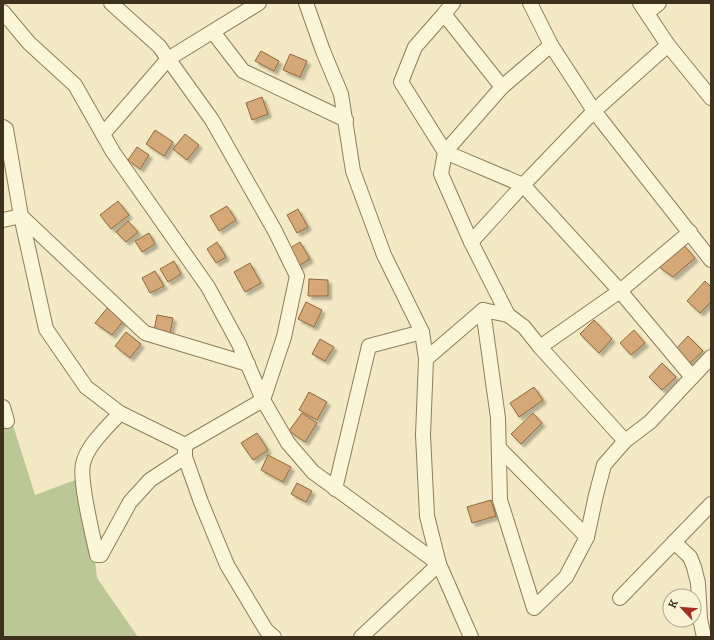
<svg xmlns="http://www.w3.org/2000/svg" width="714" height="640" viewBox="0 0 714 640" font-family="Bitter,serif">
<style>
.cemetery{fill:#bbc797}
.building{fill:#d4a977;stroke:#92683c;filter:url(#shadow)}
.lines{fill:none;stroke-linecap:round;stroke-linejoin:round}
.minor-casing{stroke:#907c58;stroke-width:16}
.minor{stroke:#fcf6d9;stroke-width:14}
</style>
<defs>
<filter id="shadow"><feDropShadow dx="3.5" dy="3.5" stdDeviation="1" flood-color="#0004"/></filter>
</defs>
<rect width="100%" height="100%" fill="#f3eac5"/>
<path class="cemetery" d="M13,425L35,495L86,476L97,578L138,637H3V426Z"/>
<g class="building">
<path d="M261,51L279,61L274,71L255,61Z"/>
<path d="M290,54L307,61L300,77L283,70Z"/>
<path d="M262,97L268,114L252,120L246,103Z"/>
<path d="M155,130L173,142L164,156L146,144Z"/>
<path d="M185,134L199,145L187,160L173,149Z"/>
<path d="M137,147L149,155L140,169L128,160Z"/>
<path d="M118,201L129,215L111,229L100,215Z"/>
<path d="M227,206L236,220L219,231L210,216Z"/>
<path d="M298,209L308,227L297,233L287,215Z"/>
<path d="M128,221L138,232L126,242L116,232Z"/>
<path d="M149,233L155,244L142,252L135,241Z"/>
<path d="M217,242L226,257L216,263L207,249Z"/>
<path d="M300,242L310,259L297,267L287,250Z"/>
<path d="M684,245L695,258L673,277L659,267Z"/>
<path d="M174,261L181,274L168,282L160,269Z"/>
<path d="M250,263L261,283L245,292L234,272Z"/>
<path d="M155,271L164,286L150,293L142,278Z"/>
<path d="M309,279L328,280V296H308Z"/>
<path d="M705,281L711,287V302L700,313L687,301Z"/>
<path d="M306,302L322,310L314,327L298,319Z"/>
<path d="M108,307L124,320L112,335L95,323Z"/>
<path d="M157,315L173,318L170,333L154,331Z"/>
<path d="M594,320L612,339L599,353L580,334Z"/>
<path d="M634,330L645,343L631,355L620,343Z"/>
<path d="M126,332L141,344L130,358L115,346Z"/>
<path d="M688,336L703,351L689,364L675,350Z"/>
<path d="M320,339L334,347L325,361L312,354Z"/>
<path d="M662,363L676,377L662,390L649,377Z"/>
<path d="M534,387L543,400L519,417L510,403Z"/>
<path d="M309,392L327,402L317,420L299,410Z"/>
<path d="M302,413L317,423L305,442L289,431Z"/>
<path d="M533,413L542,423L521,444L511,434Z"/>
<path d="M257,433L268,450L253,460L241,443Z"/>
<path d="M268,455L291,467L283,482L261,470Z"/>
<path d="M297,483L312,491L306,502L291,494Z"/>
<path d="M491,500L496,516L472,523L467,507Z"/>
</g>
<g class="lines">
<g class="minor-casing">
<g id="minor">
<path d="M111,3L159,46L212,120L275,231L297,276L284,337L263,400L185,445"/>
<path d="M306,3L323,51L341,94L353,171L384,255L422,332L426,359L423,435L427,516L439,564L471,637"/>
<path d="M453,3L444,14L502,87"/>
<path d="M530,3L551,45L594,111L711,260"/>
<path d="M640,3L668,45L711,98"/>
<path d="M3,12L29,43L75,85L113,152L208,287L239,344L263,400L288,443L313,472L439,564"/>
<path d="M647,13L659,3"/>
<path d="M444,14L415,47L401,82L445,152L441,174L471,242L508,315"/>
<path d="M213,32L243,71L346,120"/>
<path d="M551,45L502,87L445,152L523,185L620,291L690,232"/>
<path d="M3,127L6,129L21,216L46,329L86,387L120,413L185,445"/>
<path d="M103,134L168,59L259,3"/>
<path d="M21,216L145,333L248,364"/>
<path d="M3,220L21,216"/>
<path d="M471,242L523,185L594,111L668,45"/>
<path d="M483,310L498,418L500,500L534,608L566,577L587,537L596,495L604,465L625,441L650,422L711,357"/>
<path d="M540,347L620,291L692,377"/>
<path d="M426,359L483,310L508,315L524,327L540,347L625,441"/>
<path d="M3,407L7,421"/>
<path d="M120,413C108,427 87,445 83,464C79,481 93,536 97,555H101L130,502L150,480L185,457"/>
<path d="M185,448V457L201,502L227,565L266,630L274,637"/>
<path d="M499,448L587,537"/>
<path d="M335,489L369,346L422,332"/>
<path d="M674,542L690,557L694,567L698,583L700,619L704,637"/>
<path d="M620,598L711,504"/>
<path d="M361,637L439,564"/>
</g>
</g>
<use href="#minor" class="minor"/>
</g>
<rect width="714" height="640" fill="none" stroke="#3e311e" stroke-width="8"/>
<g transform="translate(682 608) rotate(296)"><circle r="19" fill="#f9f3d5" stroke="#aea58c"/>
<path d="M0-3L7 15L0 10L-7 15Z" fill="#a53022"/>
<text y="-6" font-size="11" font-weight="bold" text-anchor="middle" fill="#3e311e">K</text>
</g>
</svg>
